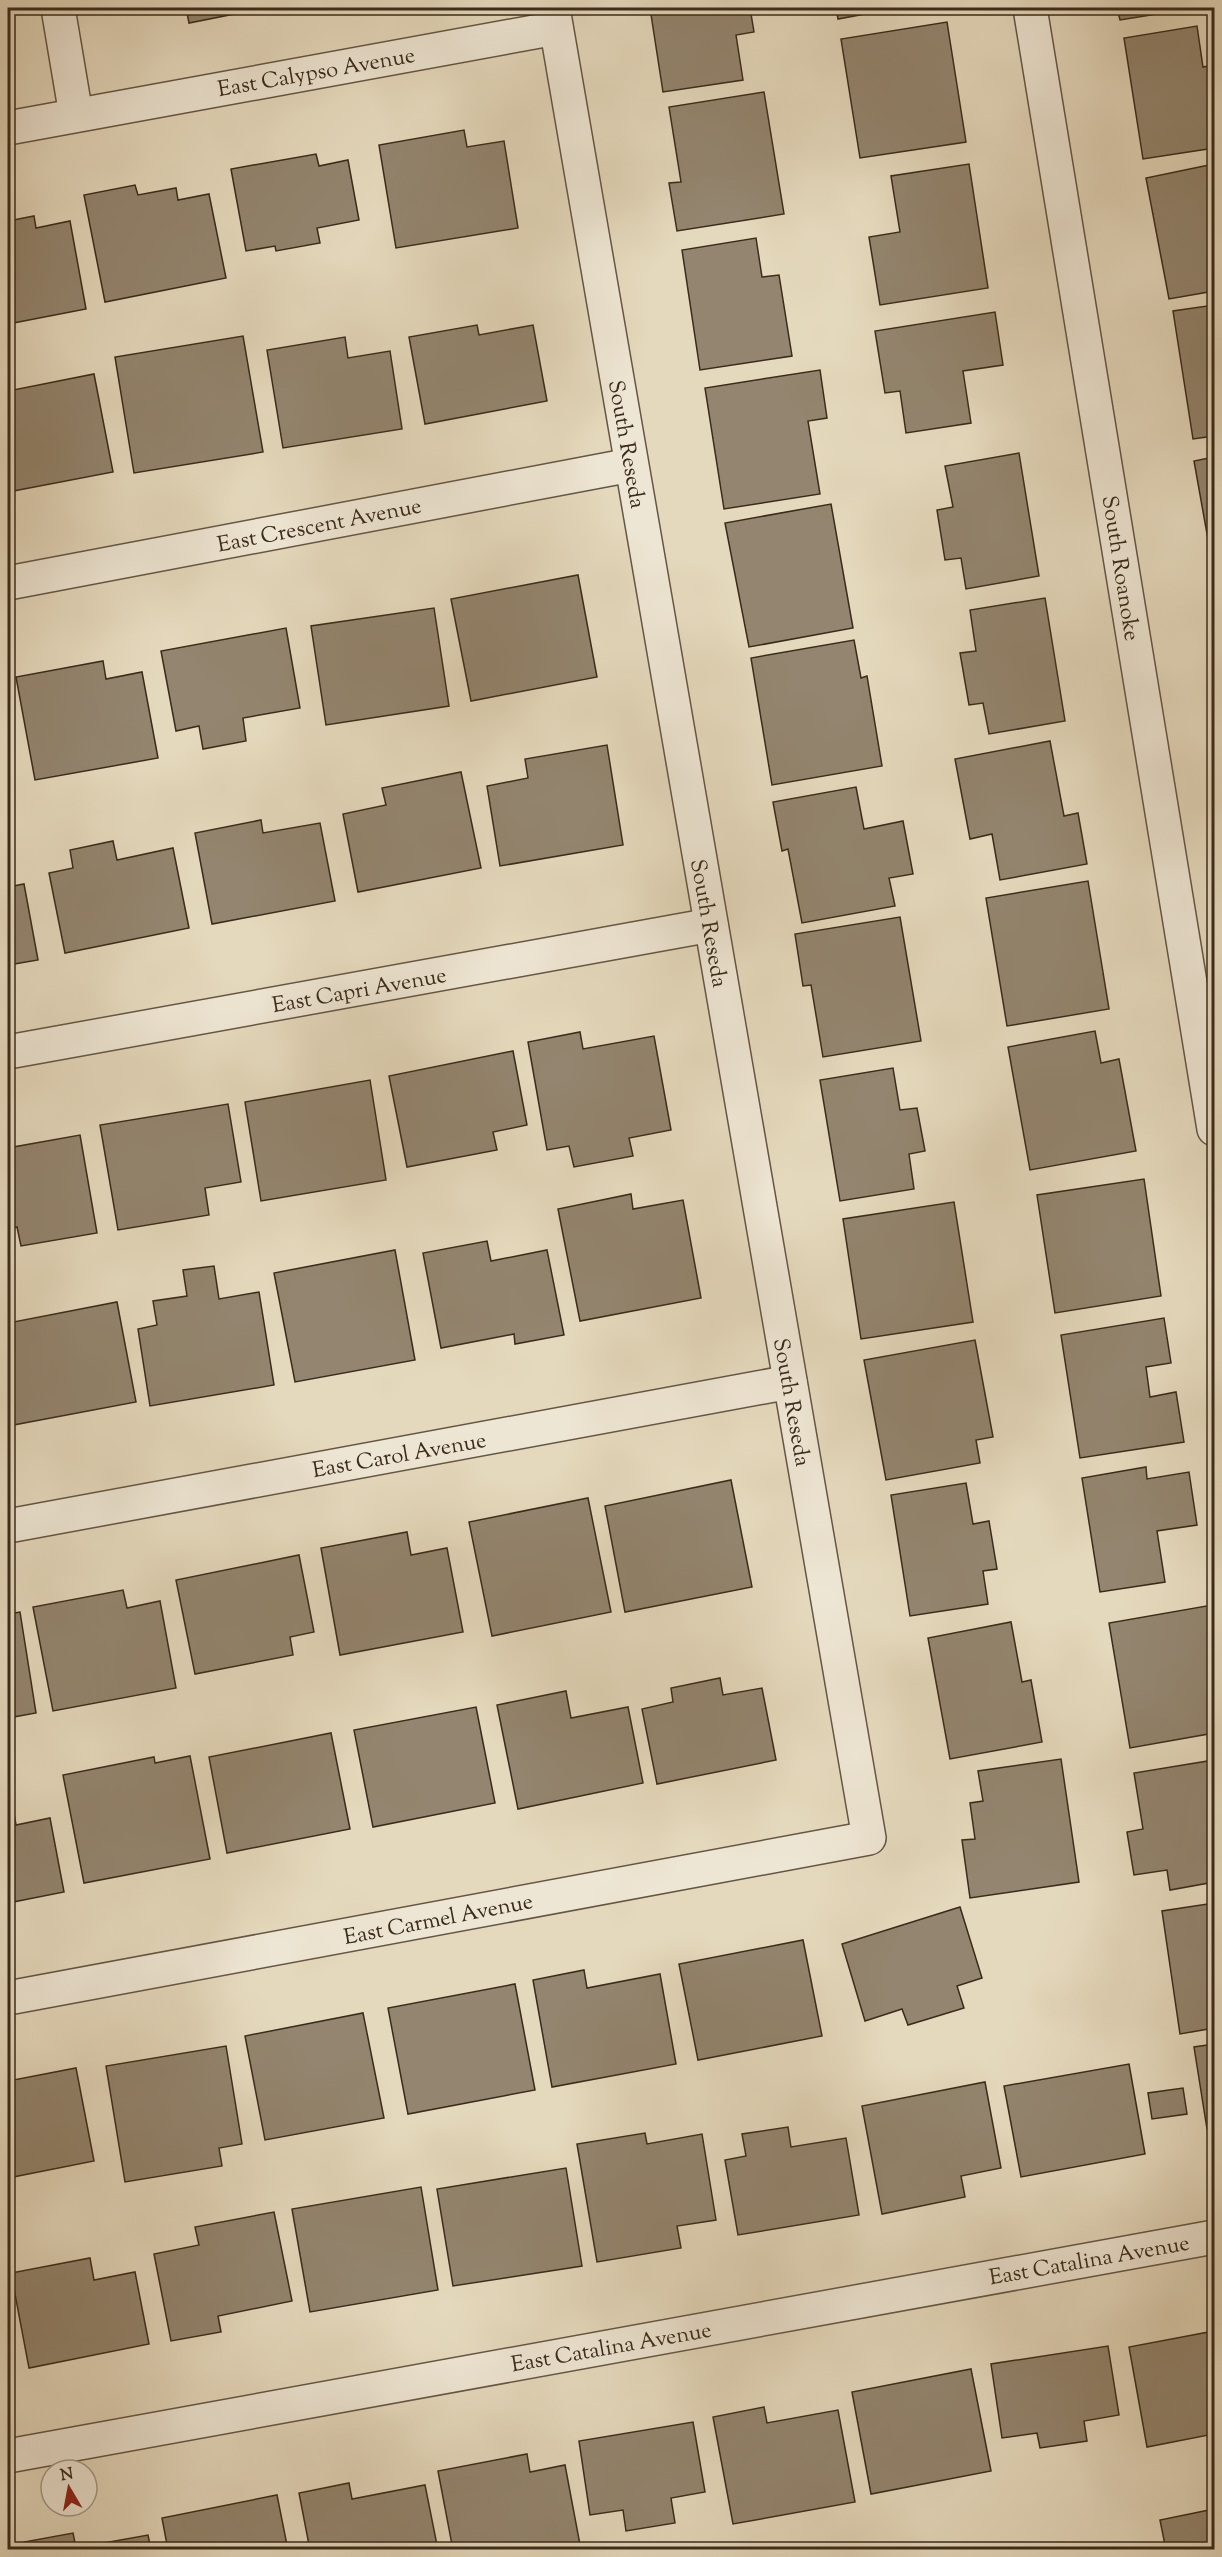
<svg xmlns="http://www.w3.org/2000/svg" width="1222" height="2557" viewBox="0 0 1222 2557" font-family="'Sorts Mill Goudy',serif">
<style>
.building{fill:#93856f;stroke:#3a2b1b;stroke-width:1.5}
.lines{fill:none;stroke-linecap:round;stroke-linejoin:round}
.minor-casing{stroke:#655644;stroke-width:36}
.minor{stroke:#eee6d4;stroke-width:33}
.labels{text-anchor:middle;stroke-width:4.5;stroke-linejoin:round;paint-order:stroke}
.street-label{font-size:22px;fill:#3a2b1b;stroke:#eee6d4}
</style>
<rect width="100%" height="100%" fill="#e5d9bd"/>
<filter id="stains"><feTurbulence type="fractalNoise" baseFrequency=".00333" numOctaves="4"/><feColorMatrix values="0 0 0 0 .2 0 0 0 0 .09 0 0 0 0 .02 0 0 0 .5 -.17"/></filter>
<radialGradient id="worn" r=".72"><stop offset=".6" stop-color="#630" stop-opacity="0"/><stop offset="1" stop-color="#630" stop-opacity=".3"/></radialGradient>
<g class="building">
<path d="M186,8H260V9L189,23Z"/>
<path d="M650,8H750L754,32L736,35L743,80L663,92Z"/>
<path d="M836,8H897L838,19Z"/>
<path d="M1117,8H1195L1120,20Z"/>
<path d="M947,22L966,142L860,158L841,39Z"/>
<path d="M1197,26L1203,67L1214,65V112L1209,113L1214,148L1143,159L1124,38Z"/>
<path d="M764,92L784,214L677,231L669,183L681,182L669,107Z"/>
<path d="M464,130L467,147L504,141L518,228L396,248L379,145Z"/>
<path d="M316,154L319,166L348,160L359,220L317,228L320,243L276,251L275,246L246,251L231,169Z"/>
<path d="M969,164L988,288L880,305L869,237L900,232L891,176Z"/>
<path d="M1214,164V291L1169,299L1146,178Z"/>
<path d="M135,185L138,195L176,188L178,200L209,194L226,278L105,302L84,195Z"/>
<path d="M34,216L36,228L70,221L86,309L8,324V221Z"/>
<path d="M756,238L762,277L779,275L792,356L700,370L682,250Z"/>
<path d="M1214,305V436L1193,439L1173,311Z"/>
<path d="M995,312L1003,365L963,371L971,423L906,433L900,391L885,393L875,331Z"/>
<path d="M477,325L479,335L533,325L547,401L425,424L409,337Z"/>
<path d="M243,336L263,452L134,473L115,357Z"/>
<path d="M345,337L348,358L390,351L402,429L283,448L267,350Z"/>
<path d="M820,370L827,418L808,421L820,494L724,509L705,388Z"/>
<path d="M94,374L113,472L8,492V391Z"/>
<path d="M1019,453L1039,576L966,589L961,558L945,560L937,510L953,507L945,466Z"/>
<path d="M1214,457V573L1194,461Z"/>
<path d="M831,504L853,628L749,647L725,523Z"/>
<path d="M578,575L597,677L471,701L451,599Z"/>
<path d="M1045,598L1065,721L989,734L983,703L969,705L960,653L976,651L970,610Z"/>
<path d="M434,608L449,706L326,725L311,626Z"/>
<path d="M286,628L300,708L243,718L246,741L203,749L199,726L176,731L161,651Z"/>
<path d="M854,640L861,678L867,676L882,766L772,785L751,658Z"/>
<path d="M103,661L106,679L142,672L158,758L35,780L16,677Z"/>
<path d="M1050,741L1064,816L1078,813L1087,864L1000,880L992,834L970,839L955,759Z"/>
<path d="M607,745L623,845L500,866L487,786L528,778L525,759Z"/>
<path d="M461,772L481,868L358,892L343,814L386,805L382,788Z"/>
<path d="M856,787L864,829L903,821L913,874L889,878L895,906L802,923L788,849L782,851L773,802Z"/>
<path d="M261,820L263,833L320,823L335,901L212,924L195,833Z"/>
<path d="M113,841L117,860L173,848L189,928L65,953L49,873L73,868L70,850Z"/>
<path d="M1088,881L1109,1009L1007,1026L986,898Z"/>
<path d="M24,884L38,960L8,965V887Z"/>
<path d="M900,917L921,1041L823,1057L811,985L803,986L795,934Z"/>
<path d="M1095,1031L1101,1063L1119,1059L1136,1151L1030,1170L1008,1047Z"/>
<path d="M580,1032L583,1049L654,1036L671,1130L629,1138L633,1156L574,1167L569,1146L547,1150L528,1042Z"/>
<path d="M513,1051L527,1125L493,1132L497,1150L407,1167L389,1076Z"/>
<path d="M893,1068L900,1110L917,1108L925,1151L909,1154L914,1189L840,1201L820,1080Z"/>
<path d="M370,1080L386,1180L261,1201L245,1102Z"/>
<path d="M228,1104L241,1182L205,1188L209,1215L118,1230L100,1125Z"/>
<path d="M80,1135L97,1233L21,1246L17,1227L8,1229V1148Z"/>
<path d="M1144,1179L1161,1296L1055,1313L1037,1195Z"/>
<path d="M631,1194L633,1209L683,1200L701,1298L580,1321L558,1209Z"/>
<path d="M954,1202L973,1322L861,1339L843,1219Z"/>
<path d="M487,1241L491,1261L547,1250L564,1335L515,1344L514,1334L441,1348L423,1253Z"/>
<path d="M395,1250L415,1360L295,1382L274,1273Z"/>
<path d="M214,1266L219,1299L259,1292L274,1385L150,1406L138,1329L157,1325L153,1301L187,1296L183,1270Z"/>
<path d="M117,1302L136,1402L8,1426V1323Z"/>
<path d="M1164,1318L1171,1363L1146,1367L1150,1397L1176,1392L1184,1442L1080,1458L1061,1335Z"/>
<path d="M975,1340L993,1437L976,1440L980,1463L886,1480L864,1360Z"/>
<path d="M1146,1467L1147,1479L1189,1472L1197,1525L1157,1531L1165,1582L1100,1592L1082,1478Z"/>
<path d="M731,1480L752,1587L625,1612L605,1506Z"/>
<path d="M966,1483L973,1524L989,1521L997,1569L983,1571L988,1604L910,1616L891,1495Z"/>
<path d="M588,1498L611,1612L492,1636L469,1522Z"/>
<path d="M407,1532L411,1555L447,1548L463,1632L340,1655L321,1548Z"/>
<path d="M299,1555L314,1632L290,1637L293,1655L195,1674L176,1580Z"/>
<path d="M123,1590L127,1608L160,1601L176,1688L53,1711L33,1607Z"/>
<path d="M1212,1605L1214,1620V1733L1130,1748L1109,1623Z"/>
<path d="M20,1612L36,1713L8,1718V1614Z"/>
<path d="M1011,1622L1022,1682L1031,1680L1042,1742L950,1759L928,1638Z"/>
<path d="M720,1678L723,1695L762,1688L776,1760L657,1784L642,1709L673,1702L671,1688Z"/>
<path d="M566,1691L571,1718L628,1707L643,1783L518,1809L497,1705Z"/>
<path d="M476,1707L495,1803L373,1827L354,1730Z"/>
<path d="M331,1733L350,1829L227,1853L209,1757Z"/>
<path d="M190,1756L210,1859L84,1883L63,1775L154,1757L155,1763Z"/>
<path d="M1061,1759L1079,1882L970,1898L962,1840L975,1839L970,1803L983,1801L978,1771Z"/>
<path d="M1214,1760V1882L1170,1890L1167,1870L1134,1875L1127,1832L1143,1829L1134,1773Z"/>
<path d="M12,1802L16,1825L50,1818L64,1892L8,1903V1803Z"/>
<path d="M1214,1903V2028L1180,2034L1162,1911Z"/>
<path d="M960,1907L982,1978L957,1986L964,2008L908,2025L902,2009L865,2021L842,1944Z"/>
<path d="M803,1940L822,2036L698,2060L679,1964Z"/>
<path d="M584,1970L587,1988L660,1974L676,2064L552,2087L533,1980Z"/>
<path d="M515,1984L535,2090L408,2114L388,2008Z"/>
<path d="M363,2013L384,2118L265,2140L245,2036Z"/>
<path d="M1214,2044V2128L1207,2129L1194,2047Z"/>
<path d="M226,2046L242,2144L219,2148L222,2166L125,2182L106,2066Z"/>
<path d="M1129,2064L1145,2154L1021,2177L1004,2086Z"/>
<path d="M76,2068L94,2161L8,2178V2081Z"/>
<path d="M985,2082L1001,2168L961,2176L965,2197L882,2214L862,2106Z"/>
<path d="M1183,2088L1187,2114L1152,2119L1148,2093Z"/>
<path d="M788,2127L791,2147L846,2138L859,2215L738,2235L725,2160L746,2156L742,2134Z"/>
<path d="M645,2133L647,2144L702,2134L716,2220L677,2226L681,2248L597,2262L577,2144Z"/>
<path d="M566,2168L582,2266L453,2286L437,2189Z"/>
<path d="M421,2187L438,2290L310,2312L292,2209Z"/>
<path d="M274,2212L292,2301L218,2316L221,2332L171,2341L154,2254L199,2245L195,2227Z"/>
<path d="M90,2258L94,2280L135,2272L149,2344L29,2368L11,2273Z"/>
<path d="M1214,2331V2434L1147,2447L1129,2347Z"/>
<path d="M8,2339L13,2368L8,2369Z"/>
<path d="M1108,2346L1119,2415L1084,2421L1087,2441L1040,2448L1037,2433L1002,2438L991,2364Z"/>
<path d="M971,2369L991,2471L871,2494L852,2392Z"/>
<path d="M764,2407L767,2423L838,2410L855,2502L733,2524L713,2417Z"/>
<path d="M693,2422L705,2492L671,2498L675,2523L626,2531L623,2510L590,2515L579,2441Z"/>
<path d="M527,2454L530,2472L565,2465L581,2550H453L438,2471Z"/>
<path d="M349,2483L352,2499L425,2485L438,2550H310L299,2493Z"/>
<path d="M277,2495L288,2550H168L162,2518Z"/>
<path d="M1214,2509V2550H1166L1160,2520Z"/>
<path d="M73,2533L76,2548L148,2535L151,2550H26L24,2542Z"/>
</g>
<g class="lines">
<g class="minor-casing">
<g id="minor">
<path d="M58,8L76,115"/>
<path d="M1030,8L1214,1129"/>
<path d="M8,128L556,28"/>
<path d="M8,583L631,465"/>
<path d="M8,1052L711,925"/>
<path d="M8,1526L790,1382"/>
<path d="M8,1998L869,1838L553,8"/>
<path d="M8,2456L1214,2237"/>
</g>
</g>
<use href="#minor" class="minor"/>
</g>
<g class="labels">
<g class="street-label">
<text transform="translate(316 71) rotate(-10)" y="8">East Calypso Avenue</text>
<text transform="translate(628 444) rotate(80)" y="8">South Reseda</text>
<text transform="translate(319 524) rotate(-11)" y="8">East Crescent Avenue</text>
<text transform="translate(1122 568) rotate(81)" y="8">South Roanoke</text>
<text transform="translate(710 923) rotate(80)" y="8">South Reseda</text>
<text transform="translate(359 989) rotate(-10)" y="8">East Capri Avenue</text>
<text transform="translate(793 1402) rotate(80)" y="8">South Reseda</text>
<text transform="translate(399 1454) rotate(-10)" y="8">East Carol Avenue</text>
<text transform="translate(438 1918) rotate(-11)" y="8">East Carmel Avenue</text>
<text transform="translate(1089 2259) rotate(-10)" y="8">East Catalina Avenue</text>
<text transform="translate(611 2346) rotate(-10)" y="8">East Catalina Avenue</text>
</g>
</g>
<rect width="1222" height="2557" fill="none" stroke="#e5d9bd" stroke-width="30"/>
<rect x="9" y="9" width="1204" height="2539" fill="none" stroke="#3a2b1b" stroke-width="3"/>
<rect x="15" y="15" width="1192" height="2527" fill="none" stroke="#3a2b1b" stroke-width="1.5"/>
<g transform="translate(69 2488) rotate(350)"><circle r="28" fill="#eee6d4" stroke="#a69b8a" stroke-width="1.5"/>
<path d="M0-4.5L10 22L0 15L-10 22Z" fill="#8f2418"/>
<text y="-9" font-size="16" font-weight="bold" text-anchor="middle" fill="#3a2b1b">N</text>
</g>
<rect width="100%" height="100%" filter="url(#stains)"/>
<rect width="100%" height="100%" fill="url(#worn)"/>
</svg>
